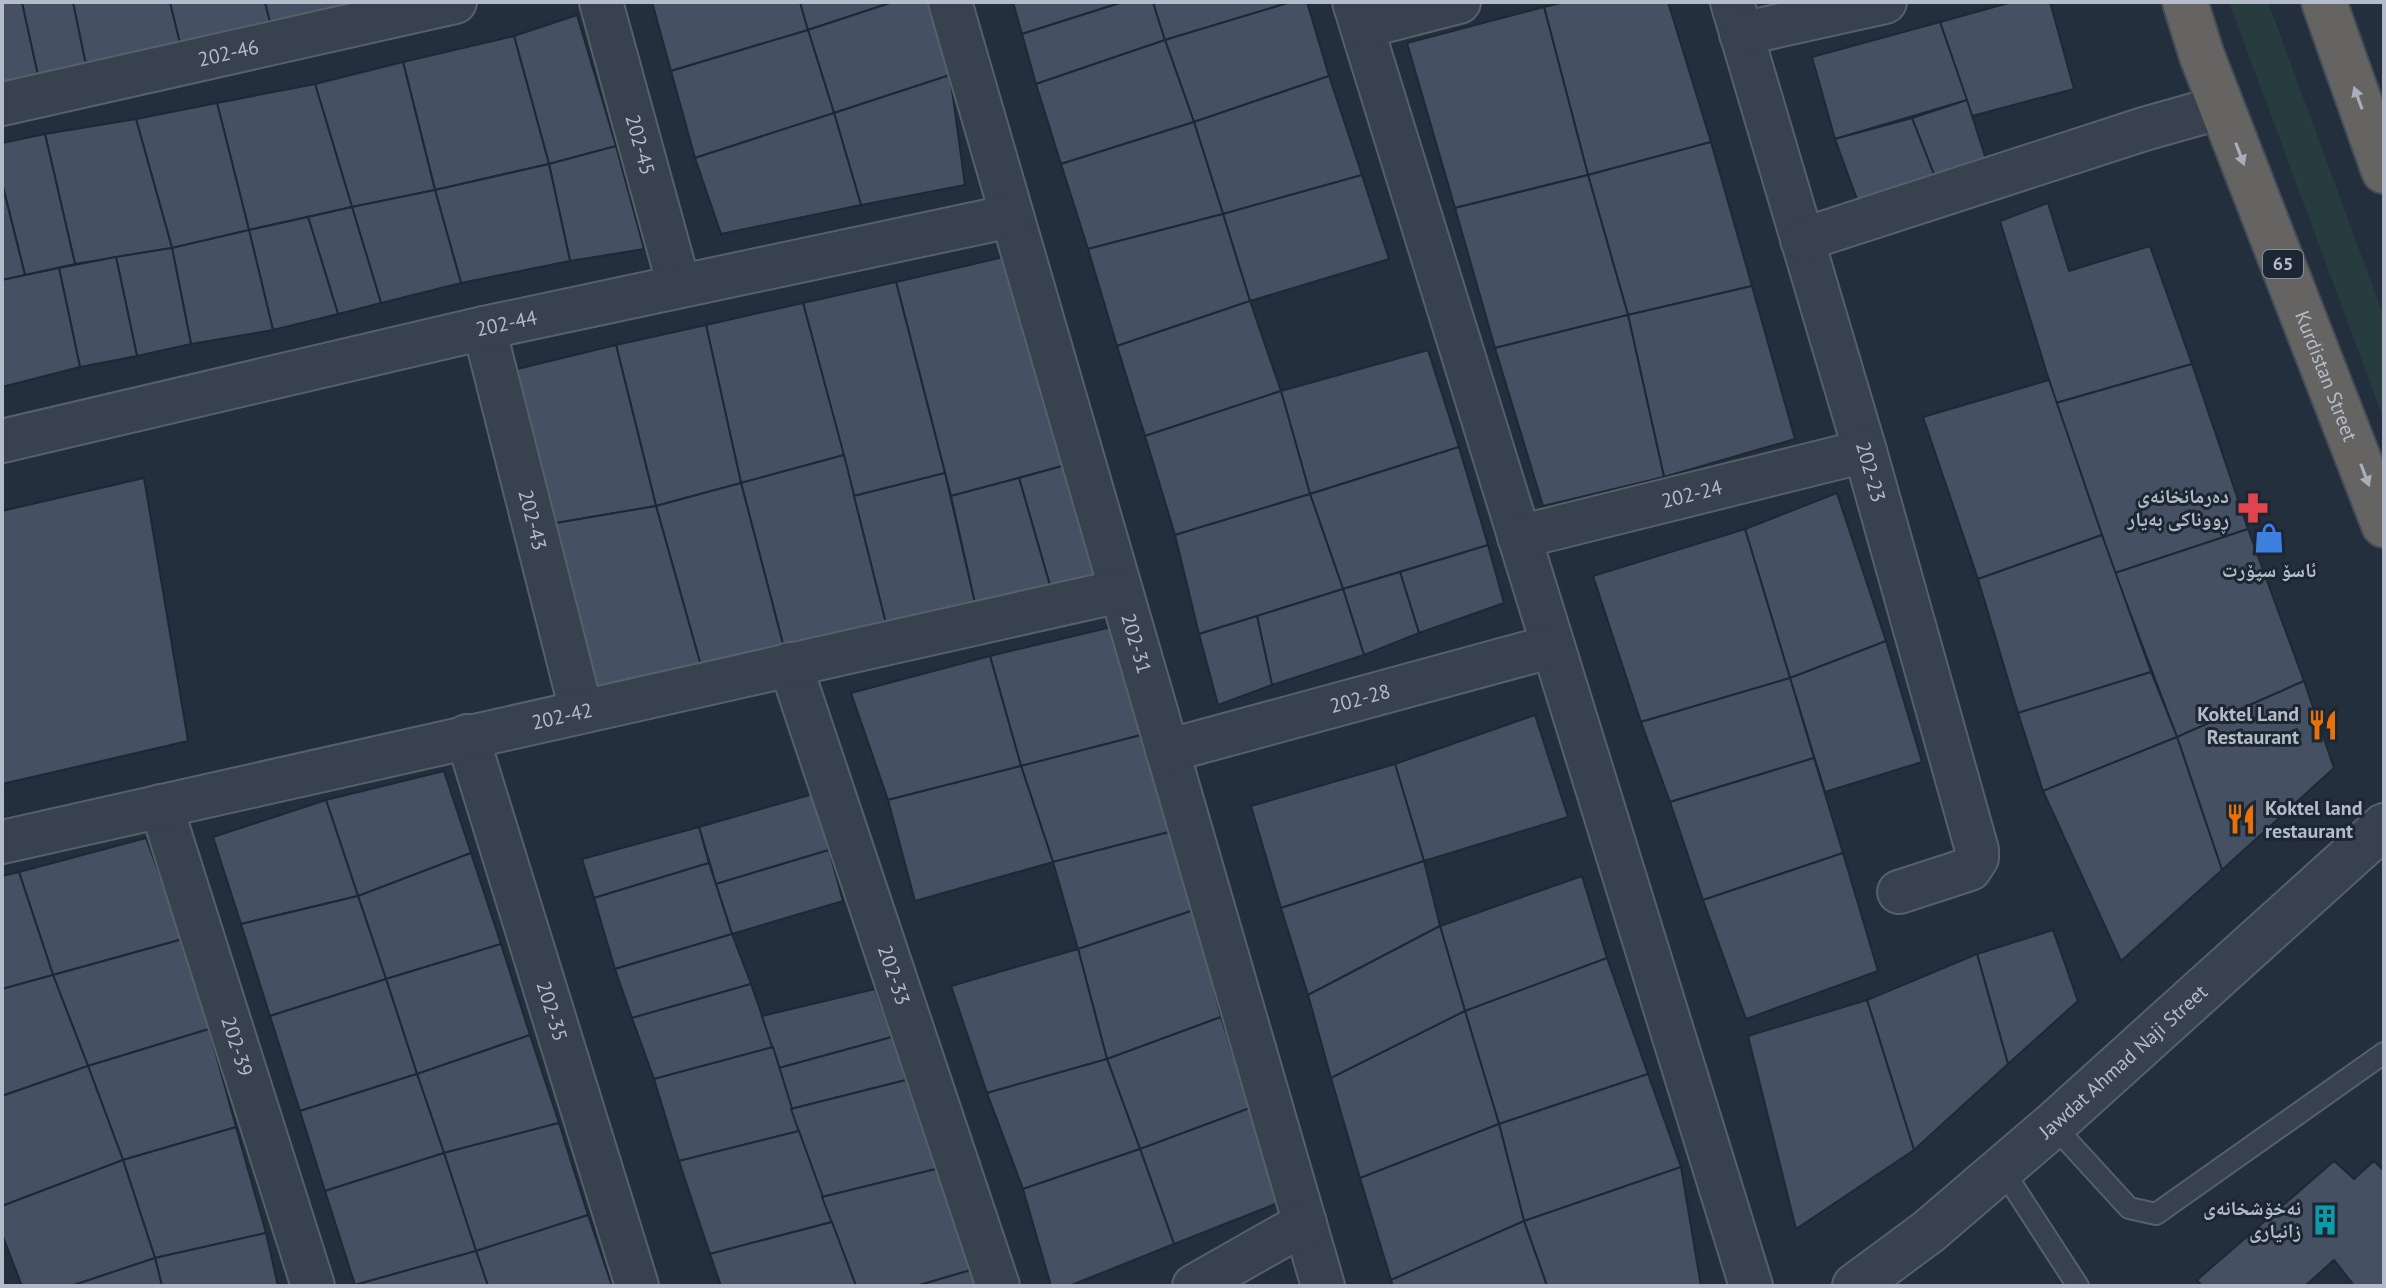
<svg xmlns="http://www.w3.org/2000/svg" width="2386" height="1288" viewBox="0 0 2386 1288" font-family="'PT Sans','Noto Naskh Arabic',sans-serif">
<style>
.green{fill:#263c3f}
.building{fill:#455162;stroke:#1f2835;stroke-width:2}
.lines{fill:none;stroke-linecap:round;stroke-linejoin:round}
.service-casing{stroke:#565f6c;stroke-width:24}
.minor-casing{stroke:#565f6c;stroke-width:46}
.tertiary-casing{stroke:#565f6c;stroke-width:48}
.trunk-casing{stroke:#434c59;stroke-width:48}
.service{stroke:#38414e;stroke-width:20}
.minor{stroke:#38414e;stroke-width:42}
.tertiary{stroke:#38414e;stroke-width:44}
.trunk{stroke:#656462;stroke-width:44}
.oneway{fill:#a8afba}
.labels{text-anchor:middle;stroke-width:6;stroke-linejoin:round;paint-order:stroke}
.shield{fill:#1d2633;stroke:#878f9c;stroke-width:2}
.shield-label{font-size:18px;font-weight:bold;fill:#b4bcc9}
.street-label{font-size:20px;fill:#b4bcc9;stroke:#1d2633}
.poi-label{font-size:20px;font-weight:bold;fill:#b4bcc9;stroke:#1d2633;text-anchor:end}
</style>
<rect width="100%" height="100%" fill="#242f3e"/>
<path class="green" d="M2229,2H2268L2384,317V420Z"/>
<g class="building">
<path d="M2,2H22L40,84L2,91Z"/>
<path d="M22,2H73L88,74L40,84Z"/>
<path d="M73,2H170L182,51L88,74Z"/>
<path d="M170,2H265L271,26L182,51Z"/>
<path d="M265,2H350L352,10L271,26Z"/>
<path d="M652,2H800L808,30L671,71Z"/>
<path d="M800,2H893L808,30Z"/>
<path d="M893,2H930L950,75L834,113L808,30Z"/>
<path d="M1013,2H1123L1022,34Z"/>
<path d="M1123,2H1153L1165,40L1036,84L1022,34Z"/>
<path d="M1153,2H1291L1165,40Z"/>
<path d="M1291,2H1307L1329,76L1194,122L1165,40Z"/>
<path d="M1565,2H1668L1711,142L1588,175L1544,7Z"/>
<path d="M2012,2H2050L2074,89L1972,116L1940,22Z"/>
<path d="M1544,7L1588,175L1455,208L1407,43Z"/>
<path d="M577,15L616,146L549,164L514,36Z"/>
<path d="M1940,22L1967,100L1835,139L1812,57Z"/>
<path d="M808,30L834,113L695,158L671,71Z"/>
<path d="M514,36L549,164L435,190L403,62Z"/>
<path d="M1165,40L1194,122L1061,164L1036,84Z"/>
<path d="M403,62L435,190L352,207L315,84Z"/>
<path d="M950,75L965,185L861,205L834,113Z"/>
<path d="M1329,76L1362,175L1223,214L1194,122Z"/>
<path d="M315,84L352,207L249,230L217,103Z"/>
<path d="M1967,100L1991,175L1940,190L1912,118Z"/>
<path d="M217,103L249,230L172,248L136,119Z"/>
<path d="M834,113L861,205L721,234L695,158Z"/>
<path d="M1912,118L1940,190L1862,213L1835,139Z"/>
<path d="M136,119L172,248L75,264L45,134Z"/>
<path d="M1194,122L1223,214L1088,249L1061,164Z"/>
<path d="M45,134L75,264L25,275L2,183V143Z"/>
<path d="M1711,142L1752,286L1628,315L1588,175Z"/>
<path d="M616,146L644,249L570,261L549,164Z"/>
<path d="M549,164L570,261L461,283L435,190Z"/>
<path d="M1362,175L1389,259L1250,301L1223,214Z"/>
<path d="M1588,175L1628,315L1495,348L1455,208Z"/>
<path d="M2,183L25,275L2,280Z"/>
<path d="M435,190L461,283L381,303L352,207Z"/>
<path d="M2048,203L2069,271L2150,246L2192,364L2056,403L2000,221Z"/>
<path d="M352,207L381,303L338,314L308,217Z"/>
<path d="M1223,214L1250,301L1117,346L1088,249Z"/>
<path d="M308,217L338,314L273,330L249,230Z"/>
<path d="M249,230L273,330L191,344L172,248Z"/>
<path d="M172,248L191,344L137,356L116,257Z"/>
<path d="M1008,256L1066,465L951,496L896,282Z"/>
<path d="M116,257L137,356L80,367L59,268Z"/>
<path d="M59,268L80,367L2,387V280Z"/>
<path d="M896,282L945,473L854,496L803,303Z"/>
<path d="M1752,286L1795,439L1664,477L1628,315Z"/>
<path d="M1250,301L1281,391L1145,436L1117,346Z"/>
<path d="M803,303L844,455L741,483L706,325Z"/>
<path d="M1628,315L1664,477L1543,506L1495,348Z"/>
<path d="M706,325L741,483L656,506L616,345Z"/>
<path d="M616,345L656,506L550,524L513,370Z"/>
<path d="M1428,350L1459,447L1310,494L1281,391Z"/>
<path d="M2192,364L2248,529L2115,573L2056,403Z"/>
<path d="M2049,380L2102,535L1978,579L1923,417Z"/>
<path d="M1281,391L1310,494L1175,535L1145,436Z"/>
<path d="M1459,447L1488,545L1343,589L1310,494Z"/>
<path d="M844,455L887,627L784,648L741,483Z"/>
<path d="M1066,465L1096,581L1051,589L1019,478Z"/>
<path d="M945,473L976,607L887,627L854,496Z"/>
<path d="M144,478L188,741L2,784V713L141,685L109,537L2,559V511Z"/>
<path d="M144,478L188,741L2,784V511Z"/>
<path d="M1019,478L1051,589L976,607L951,496Z"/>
<path d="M741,483L784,648L701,666L656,506Z"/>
<path d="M1837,493L1886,641L1790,678L1745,529Z"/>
<path d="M1310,494L1343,589L1199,634L1175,535Z"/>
<path d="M656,506L701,666L595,692L550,524Z"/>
<path d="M1745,529L1790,678L1641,722L1593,576Z"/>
<path d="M2248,529L2304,681L2177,737L2115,573Z"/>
<path d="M2102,535L2151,672L2018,713L1978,579Z"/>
<path d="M1488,545L1504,603L1419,633L1400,572Z"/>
<path d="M1400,572L1419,633L1364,655L1343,589Z"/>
<path d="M1343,589L1364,655L1272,685L1257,616Z"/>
<path d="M1257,616L1272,685L1218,705L1199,634Z"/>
<path d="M1116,626L1145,734L1021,766L990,656Z"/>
<path d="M1886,641L1922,762L1825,792L1790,678Z"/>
<path d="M990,656L1021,766L888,800L851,693Z"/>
<path d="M2151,672L2177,737L2043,791L2018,713Z"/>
<path d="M1790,678L1814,758L1670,802L1641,722Z"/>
<path d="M2304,681L2334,768L2222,870L2177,737Z"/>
<path d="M1535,715L1568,817L1424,861L1395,764Z"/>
<path d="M1145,734L1169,832L1053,862L1021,766Z"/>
<path d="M2177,737L2222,870L2121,961L2043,791Z"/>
<path d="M1814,758L1843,853L1703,900L1670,802Z"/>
<path d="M1395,764L1424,861L1281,908L1251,806Z"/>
<path d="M1021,766L1053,862L915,901L888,800Z"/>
<path d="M444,771L471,853L358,896L326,800Z"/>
<path d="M813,794L829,850L716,884L699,827Z"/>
<path d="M326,800L358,896L241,924L213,837Z"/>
<path d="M699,827L709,863L594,898L582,859Z"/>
<path d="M1169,832L1194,910L1078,949L1053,862Z"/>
<path d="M146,838L183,939L53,975L19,872Z"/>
<path d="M829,850L843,901L732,934L716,884Z"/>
<path d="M471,853L501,944L386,979L358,896Z"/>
<path d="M1843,853L1878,971L1746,1019L1703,900Z"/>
<path d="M1424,861L1440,926L1308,995L1281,908Z"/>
<path d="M709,863L732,934L615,969L594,898Z"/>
<path d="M19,872L53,975L2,989V876Z"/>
<path d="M1582,876L1607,958L1465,1011L1440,926Z"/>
<path d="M358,896L386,979L270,1016L241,924Z"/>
<path d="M1194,910L1221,1017L1107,1059L1078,949Z"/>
<path d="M1440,926L1465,1011L1331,1078L1308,995Z"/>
<path d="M2053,930L2078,1001L2008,1064L1977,954Z"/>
<path d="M732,934L751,984L632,1018L615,969Z"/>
<path d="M183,939L209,1029L88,1066L53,975Z"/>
<path d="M501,944L530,1035L417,1074L386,979Z"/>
<path d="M1078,949L1107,1059L987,1093L951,986Z"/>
<path d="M1977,954L2008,1064L1914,1150L1867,1000Z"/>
<path d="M1607,958L1648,1074L1499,1124L1465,1011Z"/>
<path d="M53,975L88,1066L2,1096V989Z"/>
<path d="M386,979L417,1074L300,1111L270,1016Z"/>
<path d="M751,984L773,1047L654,1079L632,1018Z"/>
<path d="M875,989L892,1037L779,1068L762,1016Z"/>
<path d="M1867,1000L1914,1150L1796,1229L1748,1036Z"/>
<path d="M1465,1011L1499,1124L1360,1178L1331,1078Z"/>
<path d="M1221,1017L1250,1108L1140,1149L1107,1059Z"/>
<path d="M209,1029L236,1127L123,1160L88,1066Z"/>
<path d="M530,1035L559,1123L444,1153L417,1074Z"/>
<path d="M892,1037L906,1080L791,1109L779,1068Z"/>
<path d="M773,1047L799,1131L679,1161L654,1079Z"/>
<path d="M1107,1059L1140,1149L1023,1189L987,1093Z"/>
<path d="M88,1066L123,1160L2,1206V1096Z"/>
<path d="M417,1074L444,1153L325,1191L300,1111Z"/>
<path d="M1648,1074L1681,1167L1524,1221L1499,1124Z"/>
<path d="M906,1080L936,1169L822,1197L791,1109Z"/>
<path d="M1250,1108L1283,1201L1174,1244L1140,1149Z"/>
<path d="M559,1123L588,1215L476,1251L444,1153Z"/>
<path d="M1499,1124L1524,1221L1391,1280L1360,1178Z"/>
<path d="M236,1127L266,1233L155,1258L123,1160Z"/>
<path d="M799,1131L832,1222L710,1254L679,1161Z"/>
<path d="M1140,1149L1174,1244L1069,1286H1051L1023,1189Z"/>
<path d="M444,1153L476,1251L355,1285L325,1191Z"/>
<path d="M123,1160L155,1258L71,1286H22L2,1234V1206Z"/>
<path d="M2334,1161L2354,1179L2374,1161L2384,1171V1286H2349L2352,1283L2334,1260L2305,1286H2202L2197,1280Z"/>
<path d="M1681,1167L1701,1286H1547L1524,1221Z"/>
<path d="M936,1169L971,1270L916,1286H856L822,1197Z"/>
<path d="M588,1215L612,1286H488L476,1251Z"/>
<path d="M1524,1221L1547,1286H1393L1391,1280Z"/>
<path d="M832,1222L856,1286H721L710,1254Z"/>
<path d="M266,1233L278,1286H162L155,1258Z"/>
<path d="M476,1251L488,1286L355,1285Z"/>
<path d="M155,1258L162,1286H71Z"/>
<path d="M971,1270L977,1286H916Z"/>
</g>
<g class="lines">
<g class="service-casing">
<g id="service">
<path d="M2053,1125L2129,1208L2156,1214L2384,1053"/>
<path d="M2002,1169L2078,1286"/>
</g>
</g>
<g class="minor-casing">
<g id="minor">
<path id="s1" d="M601,2L679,286"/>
<path id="s2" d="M950,2L1323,1286"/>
<path d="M1354,2L1751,1286"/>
<path id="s3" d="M1732,2L1865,451L1977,850V858L1970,869L1899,892"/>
<path d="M1362,27L1459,2"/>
<path d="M1741,34L1885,2"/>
<path id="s4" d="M2,104L455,2"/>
<path d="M1802,240L2144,129L2222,107"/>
<path id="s5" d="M484,328L581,710"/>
<path id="s6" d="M2,441L484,328L1011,216"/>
<path id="s7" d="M1519,537L1865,451"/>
<path id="s8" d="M790,664L998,1286"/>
<path id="s9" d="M467,736L637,1286"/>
<path id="s10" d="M1167,751L1553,646"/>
<path id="s11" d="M161,806L313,1286"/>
<path id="s12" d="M2,842L1120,591"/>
<path d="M1194,1286L1305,1223"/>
</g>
</g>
<g class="tertiary-casing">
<g id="tertiary">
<path id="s13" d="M1855,1286L1928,1232L2053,1125L2384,826"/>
</g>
</g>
<g class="trunk-casing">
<g id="trunk">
<path id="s14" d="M2185,2L2202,56L2384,525"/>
<path d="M2324,2L2384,171"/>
</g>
</g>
<use href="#service" class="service"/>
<use href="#minor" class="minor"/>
<use href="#tertiary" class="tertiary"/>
<use href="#trunk" class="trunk"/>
</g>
<defs><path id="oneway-solid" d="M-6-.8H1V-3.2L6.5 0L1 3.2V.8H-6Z" transform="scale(2)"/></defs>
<g class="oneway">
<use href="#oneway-solid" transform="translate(2358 98) rotate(-110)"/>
<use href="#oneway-solid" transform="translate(2240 154) rotate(69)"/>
<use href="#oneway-solid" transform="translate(2365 475) rotate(69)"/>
</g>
<defs>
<g id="pharmacy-bare" transform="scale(2.4)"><path d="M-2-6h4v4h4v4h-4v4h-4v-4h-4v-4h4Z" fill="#e0444e" stroke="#1d2633" stroke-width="2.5" paint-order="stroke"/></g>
<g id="shop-bare" transform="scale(2.4)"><path d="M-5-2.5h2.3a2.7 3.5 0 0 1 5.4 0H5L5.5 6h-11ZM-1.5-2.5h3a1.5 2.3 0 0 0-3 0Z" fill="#3f7fe0" stroke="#1d2633" stroke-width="2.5" paint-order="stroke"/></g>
<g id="restaurant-bare" transform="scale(2.4)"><path d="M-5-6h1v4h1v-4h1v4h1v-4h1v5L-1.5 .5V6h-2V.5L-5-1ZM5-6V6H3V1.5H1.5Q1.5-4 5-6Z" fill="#e8710a" stroke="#1d2633" stroke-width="2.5" paint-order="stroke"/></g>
<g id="building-bare" transform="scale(2.4)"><path d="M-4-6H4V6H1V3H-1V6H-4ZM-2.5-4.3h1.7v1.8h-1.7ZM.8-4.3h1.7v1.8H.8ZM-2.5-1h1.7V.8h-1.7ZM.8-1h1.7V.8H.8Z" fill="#0f9aa8" stroke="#1d2633" stroke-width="2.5" paint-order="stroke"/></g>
</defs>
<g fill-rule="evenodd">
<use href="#pharmacy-bare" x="2253" y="508"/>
<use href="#shop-bare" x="2269" y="538"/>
<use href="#restaurant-bare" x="2323" y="725"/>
<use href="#restaurant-bare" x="2241" y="819"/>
<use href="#building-bare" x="2325" y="1220"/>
</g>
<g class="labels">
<rect class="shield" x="2263" y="250" width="40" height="28" rx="6"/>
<g class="shield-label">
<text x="2283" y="270">65</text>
</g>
<g class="street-label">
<text dy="7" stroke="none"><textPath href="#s4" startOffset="232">202-46</textPath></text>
<text dy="7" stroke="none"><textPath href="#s1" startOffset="148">202-45</textPath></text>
<text dy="7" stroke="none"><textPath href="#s6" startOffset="518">202-44</textPath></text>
<text dy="7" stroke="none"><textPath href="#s14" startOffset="400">Kurdistan Street</textPath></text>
<text dy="7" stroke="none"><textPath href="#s3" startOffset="490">202-23</textPath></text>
<text dy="7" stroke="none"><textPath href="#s7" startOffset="178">202-24</textPath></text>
<text dy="7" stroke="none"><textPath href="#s5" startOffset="198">202-43</textPath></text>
<text dy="7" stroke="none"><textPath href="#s2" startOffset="668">202-31</textPath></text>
<text dy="7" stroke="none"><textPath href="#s10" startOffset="200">202-28</textPath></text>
<text dy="7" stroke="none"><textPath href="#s12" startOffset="574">202-42</textPath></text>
<text dy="7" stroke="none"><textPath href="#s8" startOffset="328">202-33</textPath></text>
<text dy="7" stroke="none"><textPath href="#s9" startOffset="288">202-35</textPath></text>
<text dy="7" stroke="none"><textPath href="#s11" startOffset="252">202-39</textPath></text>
<text dy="7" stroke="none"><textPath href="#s13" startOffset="350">Jawdat Ahmad Naji Street</textPath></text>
</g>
<g class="poi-label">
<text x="2229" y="503">دەرمانخانەی<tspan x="2229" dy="23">ڕووناکی بەیار</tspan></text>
<text x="2269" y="577" text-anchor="middle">ئاسۆ سپۆرت</text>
<text x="2299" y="721">Koktel Land<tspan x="2299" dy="23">Restaurant</tspan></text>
<text x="2265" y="815" text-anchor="start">Koktel land<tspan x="2265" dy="23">restaurant</tspan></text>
<text x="2301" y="1215">نەخۆشخانەی<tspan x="2301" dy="23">زانیاری</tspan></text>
</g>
</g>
<rect width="2386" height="1288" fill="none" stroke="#b4bcc9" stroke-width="8"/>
</svg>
